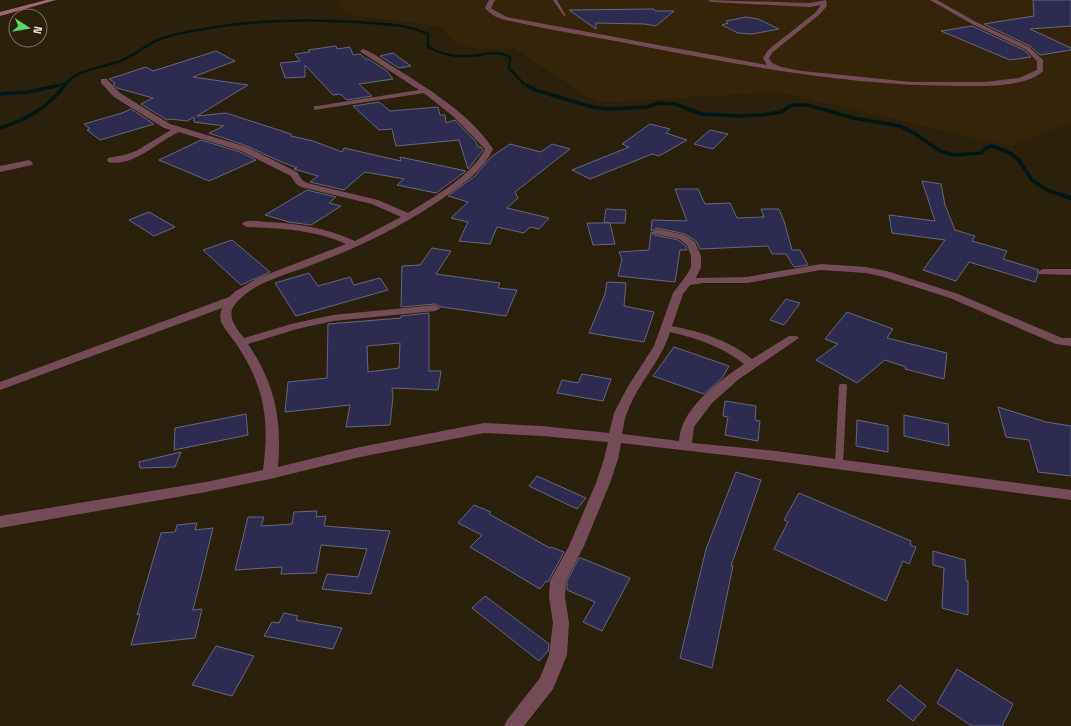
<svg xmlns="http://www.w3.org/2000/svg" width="1071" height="726" viewBox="0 0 1071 726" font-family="'Space Grotesk',sans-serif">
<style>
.built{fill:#34250a}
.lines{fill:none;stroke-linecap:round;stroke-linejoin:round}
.stream-far2{stroke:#031616;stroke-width:2.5}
.stream-far1{stroke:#031616;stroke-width:3.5}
.stream{stroke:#031616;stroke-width:4.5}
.building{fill:#2d2b50;stroke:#65667d;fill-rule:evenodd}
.lane{fill:#744c57;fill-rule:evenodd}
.street{fill:#744c57;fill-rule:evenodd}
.secondary{fill:#a36376;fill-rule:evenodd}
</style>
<rect width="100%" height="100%" fill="#2b200c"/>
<path class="built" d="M339,0H1071V123L1010,146L778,92L598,103L514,48L478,49L467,47L455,43L439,26L348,15L340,8Z"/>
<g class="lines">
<g class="stream-far2">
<path d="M51,87L65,84"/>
<path d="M63,87C77,68 100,69 120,61C135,56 146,44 160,39C174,34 190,31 205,29C256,19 308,19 360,22C383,24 406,24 428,34V47C441,55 455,57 470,56C484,55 497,50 510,57L509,68L524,84L530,87"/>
</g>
<g class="stream-far1">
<path d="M528,86L535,90L592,107L609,109L646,107L660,103L675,104L702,114L736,116L763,115L781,112L791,105H808L853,118L900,126L914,133L940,151L953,155L981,153L986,148L992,146L1008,152L1018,159L1032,180L1047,190L1065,196"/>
<path d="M0,94L28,92L56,86"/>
<path d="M0,128C26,120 48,108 64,86"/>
</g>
<path class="stream" d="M1062,195L1071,198"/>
</g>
<g class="building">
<path d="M1033,0H1071V26L1030,29L1071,48V50L1040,55L1030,46L984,24L1034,16Z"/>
<path d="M654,9L655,11H674L656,26L645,24L596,23V29L569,10Z"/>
<path d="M746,17L758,19L779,29L752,34L738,33L722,25L728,23L726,21Z"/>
<path d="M972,26L1024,50L1031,57L1010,60L941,31Z"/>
<path d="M336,46L337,49L350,47L353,55L360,54L366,59H368L387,71L393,79L359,84L372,96L347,100L340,94L333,95L305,65V77L285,78L280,63L300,61L295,54L310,52L308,50Z"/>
<path d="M216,51L235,61L193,77L248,85L197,116L226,113L291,134V136L313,141L342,152L344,148L401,161L400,157L466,171L436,193L397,185L404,179L365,172L344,190L310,182L318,176L294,169L297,168L277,160L247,146L209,133L224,126L194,122V117L187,121L170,119L167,120L141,104L153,98L117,88L113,84L115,83L109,79L146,67L153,71Z"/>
<path d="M393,53L411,66L399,68L380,56Z"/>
<path d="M379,102L390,111L438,107L440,115H445L446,123L455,120L476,142L478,147H481L483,150L468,169L459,140L396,146L392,129L379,130L353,106Z"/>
<path d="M131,109L154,124L100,140L87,130L90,129L84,124L122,113Z"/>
<path d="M650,124L670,129L666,133L687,140L659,156L652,154L590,179L572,170L629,147L622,144Z"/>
<path d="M710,130L728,134L713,149L694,144Z"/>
<path d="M201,140L240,152L256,160L209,181L159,160Z"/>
<path d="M510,144L541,152L552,144L570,149L515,192L518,198L507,208L549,218L539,229L530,227L524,233L497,227L490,244L459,241L468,222L451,218L468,202L448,196L475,176L491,157Z"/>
<path d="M922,181L941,184L945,205L955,230L975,236L972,241L1007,251L1003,259L1039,270L1037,272L1038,275L1035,282L969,262L956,281L923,270L945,240L892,233L889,215L935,221Z"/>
<path d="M675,189H698L705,204L730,203L737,218L764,217L761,209H779L784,221L792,250H800L808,265L794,267L786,254H772L768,246L700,249L696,241L685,234L657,228L651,231L652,220L687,221Z"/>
<path d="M307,190L336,197L329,203L341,206L311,225L289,222L265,215Z"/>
<path d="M606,209L626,210L625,223H610L615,244L593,245L587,223H610L604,222Z"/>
<path d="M149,212L175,227L154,236L129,220Z"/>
<path d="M651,232L654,235L678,240L686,246L687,250H680L675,282L618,276L622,259L619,252L649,250Z"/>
<path d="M232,240L270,272L241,285L203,250Z"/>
<path d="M432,248L451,251L436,274L500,283L498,288L517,290L506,316L442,307L435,304L401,307L402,266L420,265Z"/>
<path d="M309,273L318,286L350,277L354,285L380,278L388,290L296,316L275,283Z"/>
<path d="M607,282L626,283L624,306L654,312L644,342L589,333L605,294Z"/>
<path d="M786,299L800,303L784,325L770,320Z"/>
<path d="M847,312L893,329L887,338L947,353L944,379L905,369L906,367L885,360L857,383L816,360L838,344L825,339Z"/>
<path d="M429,313V371H441L438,390L392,388L393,397L390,425L346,427L350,405L285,412L288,382L327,378L328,324L401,318V316ZM400,343L399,368L368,372L367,346Z"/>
<path d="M674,347L729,366L722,378L704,394L653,376Z"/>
<path d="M582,374L611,379L603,401L557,393L562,380L578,383Z"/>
<path d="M725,401L756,406L755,420L760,421L758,441L725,435L728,417L723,416Z"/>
<path d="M998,407L1046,422L1071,426V476L1038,472L1029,440L1006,437Z"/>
<path d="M246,414L248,435L174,450L175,428Z"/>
<path d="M904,415L948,424L949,446L904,436Z"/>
<path d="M857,420L888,426V452L856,446Z"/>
<path d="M181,452L175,467L140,468L139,462Z"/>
<path d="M736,472L761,480L731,566H733L712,668L680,658L706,549Z"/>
<path d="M537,476L586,498L577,509L529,486Z"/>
<path d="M799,493L911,541L910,545L916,547L909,564L903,561L886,601L774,549L788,522L784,520Z"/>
<path d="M474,505L491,512L489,514L550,548L551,547L564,552L548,582L546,581L540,589L470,547L482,535L458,523Z"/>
<path d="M317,511L316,517L326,516L324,526L390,531L371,594L322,589L327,574L358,577L367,549L321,545L316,573L281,574L282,567L235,570L248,517H264L261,526L292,524L294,512Z"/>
<path d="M197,523L195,530L213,528L193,610L202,609L195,638L131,645L140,614L137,615L161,533L175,532L177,525Z"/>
<path d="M933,551L965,560L966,581H968V615L942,608L944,568L933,565Z"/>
<path d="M579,558H581L630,578L602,631L583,622L595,602L567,590V581Z"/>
<path d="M485,596L549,644L548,651L539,661L472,608Z"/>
<path d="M284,613L298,616L296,620L342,628L333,649L264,636L272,622L279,623Z"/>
<path d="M216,646L254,656L232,696L192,685Z"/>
<path d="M957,669L1013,704L1002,726H972L937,703Z"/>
<path d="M900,685L926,706L913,721L887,700Z"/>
</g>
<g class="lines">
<g class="lane">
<path d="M553,0H557L566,16H564Z"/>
<path d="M840,384H846L847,386L843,464L842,466H836L835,464L839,386Z"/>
</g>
<g class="street">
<path d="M489,0H495L491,8L492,9L507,17L767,65L763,58L768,50L816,12L821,5L810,7L711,2L708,0L810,3L826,0L827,6L820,14L773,52L769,58L772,63L781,67L802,71L912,82H985L1019,78L1037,70V61L1025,49L972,24L930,0H937L976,22L1029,47L1043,60V71C1025,88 983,86 959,86C845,86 733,64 621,42C583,35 544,29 506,20C497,18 491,15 485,8Z"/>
<path d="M363,49C372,52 381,59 389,64C424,86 471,114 493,149C484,169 466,182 449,194C407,224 362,246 314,264C287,275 255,281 236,303C225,315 236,328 244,338L291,324L333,315L435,305L441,308L435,311L333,321L297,329L248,344C275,384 282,419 278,467L360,447L484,423L542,426L609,433L614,413L627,388L654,346L673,293L686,276L691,267V256L687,245L679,239L654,234L652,232L657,229L685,235L695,242L701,256V267L696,278L747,277L821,264L866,267L890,272L958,294L1062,338H1071V346L1056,344L950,298L884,277L866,273L821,270L747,283H703L690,285L683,294L672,326C701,332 729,340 752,359L789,336H797L799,338L739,379L712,403L694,427L692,443L776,451L1071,490V500L776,461L621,443L618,459L610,483L584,546L566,581L565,597L569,623L567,655L553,689L524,726H504L507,720L540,678L549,655L553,623L549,597L550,581L569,546L596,483L604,459L608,442L542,436L484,433L360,457L270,479L206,492L0,528V516L206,482L263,470C269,425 266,392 242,353C236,342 227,333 221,322L220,316L222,308L0,390V382L229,297L236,291L258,278L346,244C315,230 281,228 247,227L242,224L244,222C251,220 258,221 266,222C296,223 327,228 355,241L401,217L372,204L301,187L296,184L291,176L241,151L179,132C158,141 133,168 108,162L107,160L108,158L124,155L136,151L171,130L164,128L114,97L101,83V79H107L120,93L170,124L247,147L297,172L302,180L307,183L378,200L408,213C432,198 473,175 485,149L454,117L424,93L314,110V106H317L419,90L361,52L360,51ZM670,332C697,338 723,347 744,364C718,382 681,408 679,441L622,434C624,427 624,419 627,413C637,384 661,362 670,332Z"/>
<path d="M29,160L33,163L32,165L0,172V166Z"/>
<path d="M1043,269H1071V275L1039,274L1038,272Z"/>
</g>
<path class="secondary" d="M46,0H56L0,16V12Z"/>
</g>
<g transform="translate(28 28) rotate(102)"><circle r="19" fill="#2b200c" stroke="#7c7261"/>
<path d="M0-3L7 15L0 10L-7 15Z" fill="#5fd56b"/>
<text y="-6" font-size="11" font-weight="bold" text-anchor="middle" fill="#f5ede1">N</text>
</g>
</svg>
